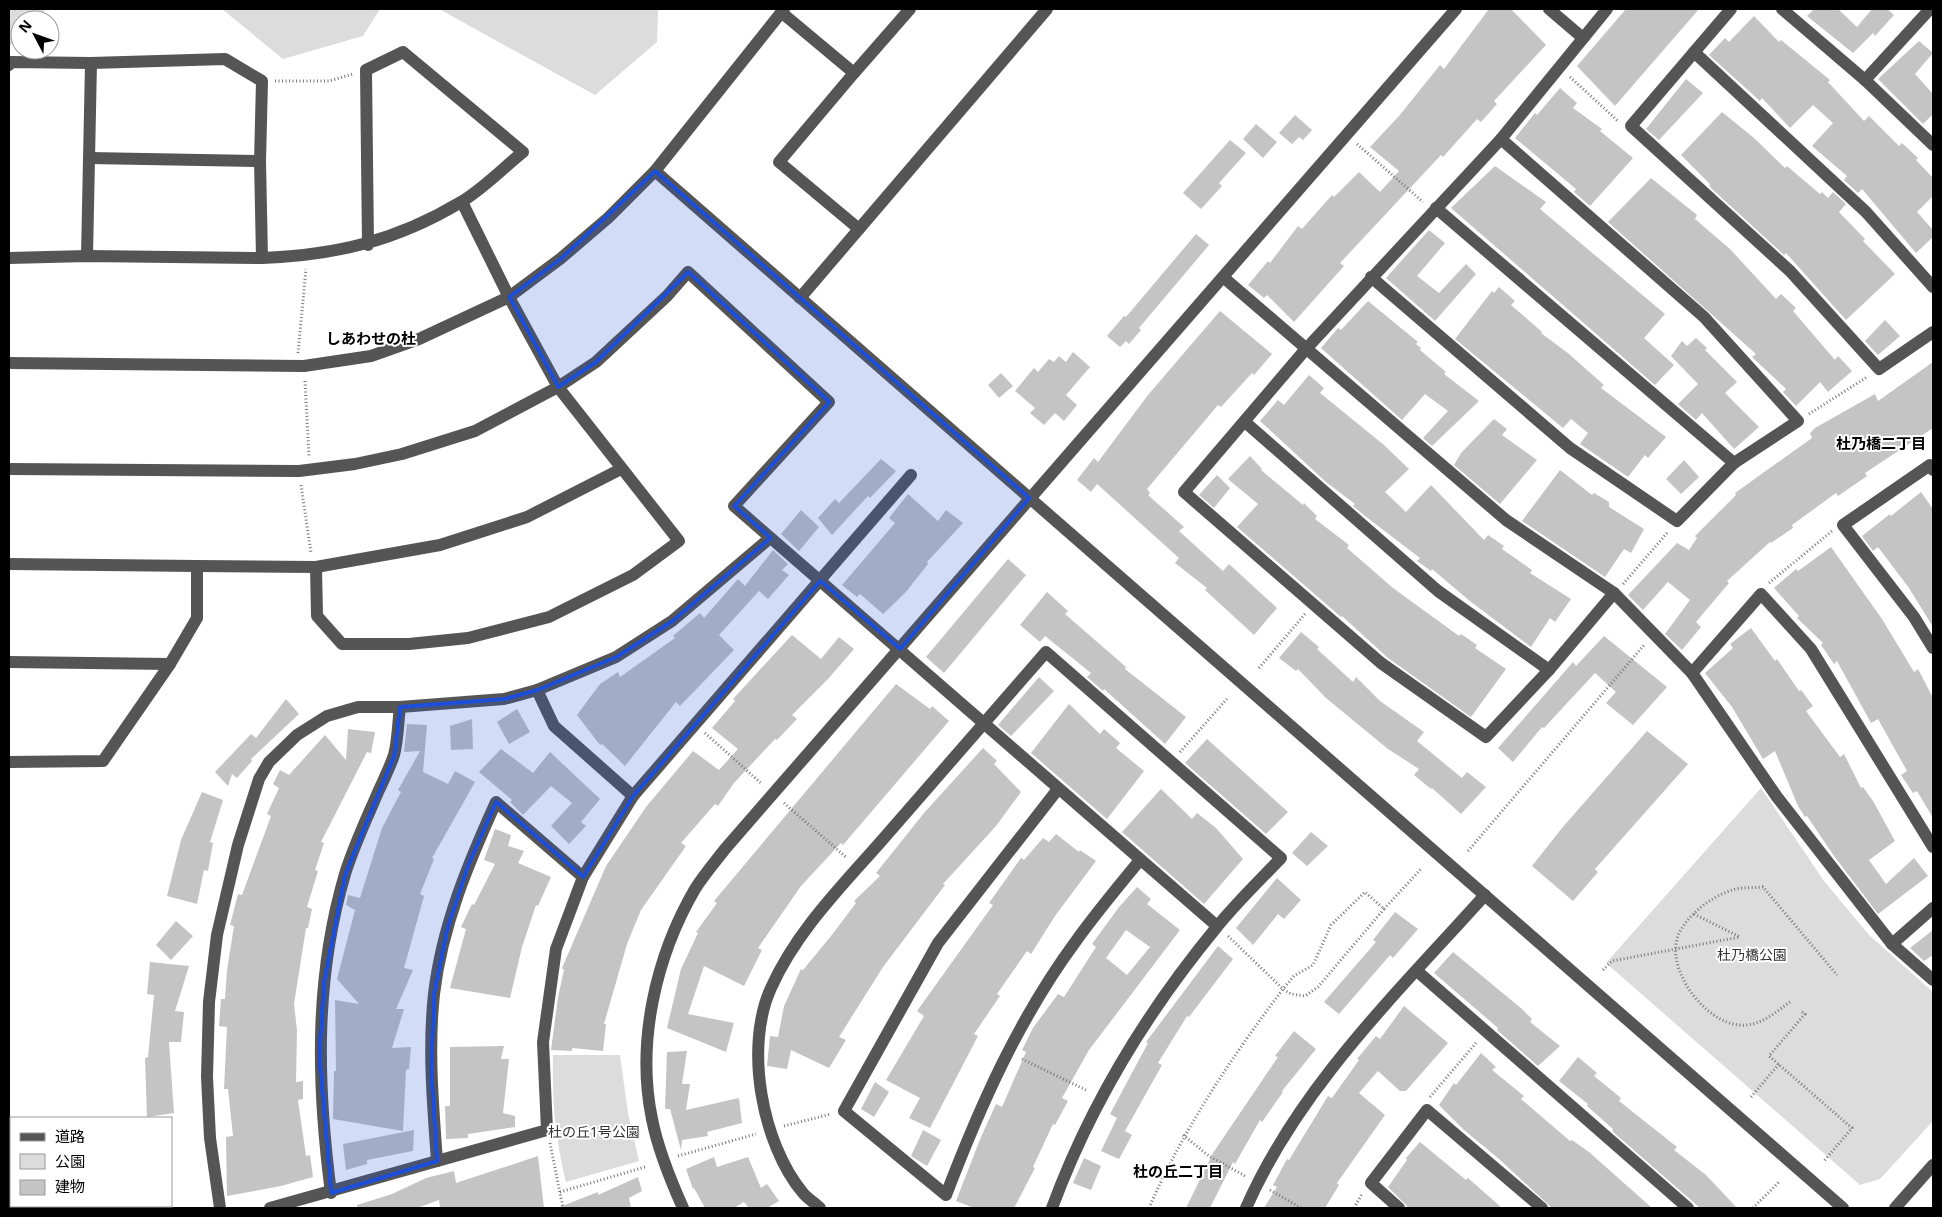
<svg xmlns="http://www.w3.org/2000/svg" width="1942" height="1217" viewBox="0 0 1942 1217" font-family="'Noto Sans','Noto Sans JP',sans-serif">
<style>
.green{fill:#dcdcdc}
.building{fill:#c4c4c4;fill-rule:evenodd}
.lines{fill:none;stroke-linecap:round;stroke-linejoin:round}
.path{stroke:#777;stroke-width:3;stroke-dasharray:1 2.5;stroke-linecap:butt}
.minor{stroke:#555;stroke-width:12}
.marked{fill:#1d4ed8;fill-opacity:0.2;stroke:#1d4ed8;stroke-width:4;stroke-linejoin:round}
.labels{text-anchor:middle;stroke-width:4;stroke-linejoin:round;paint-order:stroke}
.park-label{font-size:14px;fill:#333;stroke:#fff}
.neighbourhood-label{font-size:15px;font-weight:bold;fill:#000;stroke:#fff}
</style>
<rect width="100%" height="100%" fill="#fff"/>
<g class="green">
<path d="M9,9H46L35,20H20V35L9,47Z"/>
<path d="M222,9H380L363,36L283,59Z"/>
<path d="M439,9H658L657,42L595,95Z"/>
<path d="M1761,788L1824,881L1869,935L1933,992V1121L1880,1179L1860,1185L1606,963Z"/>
<path d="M553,1055H620L628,1113L639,1161L566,1182C555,1136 552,1101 553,1055Z"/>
</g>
<g class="building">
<path d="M1489,9H1511L1546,45L1494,101L1497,104L1481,122L1477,119L1443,157L1441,155L1340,263L1344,266L1294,322L1267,295L1264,298L1248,285L1268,261L1270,263L1298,226L1302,229L1332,195L1334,197L1359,172L1380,192L1399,171L1370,147L1399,116L1440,65L1444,69Z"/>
<path d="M1626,9H1699L1615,106L1577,66Z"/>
<path d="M1814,9H1838L1857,27L1872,9H1887L1894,15L1875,36L1873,33L1853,53L1807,16Z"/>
<path d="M1754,16L1779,42L1781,40L1830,80L1828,82L1864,121L1869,116L1899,146L1902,143L1918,158L1916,160L1933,178V196L1917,212L1933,230V237L1916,253L1862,189L1858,193L1844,180L1847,176L1812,146L1833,123L1813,105L1790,128L1762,98L1760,101L1709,55L1725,38L1729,42Z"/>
<path d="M1919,41L1933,53L1915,74L1933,94V114L1923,124L1878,79Z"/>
<path d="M1686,79L1703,93L1659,140L1646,129Z"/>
<path d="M1560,88L1577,103L1573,108L1602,129L1600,131L1633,158L1590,206L1574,192L1576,189L1515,138L1535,113L1537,115Z"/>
<path d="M1722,112L1754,138L1785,168L1787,166L1820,194L1822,192L1828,198L1833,192L1846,204L1839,212L1865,239L1863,241L1895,274L1846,320L1786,253L1784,255L1712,189L1709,185L1710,184L1681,155Z"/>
<path d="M1295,115L1312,130L1303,140L1299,137L1292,144L1279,133Z"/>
<path d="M1256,124L1277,142L1263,158L1243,139Z"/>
<path d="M1230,140L1246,153L1219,183L1222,186L1201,209L1183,193Z"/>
<path d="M1495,166L1546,202L1540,209L1665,314L1644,338L1674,365L1655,385L1451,208Z"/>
<path d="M1651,178L1697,215L1695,219L1730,249L1776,299L1781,294L1796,308L1793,311L1835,360L1838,356L1852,371L1828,392L1820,382L1796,406L1783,392L1786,389L1752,357L1756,354L1608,222Z"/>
<path d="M1429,230L1445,243L1417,276L1439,293L1466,264L1476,274L1435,321L1386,278Z"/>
<path d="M1196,234L1209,245L1139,328L1141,330L1129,344L1126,341L1120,347L1107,336L1124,316L1126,317Z"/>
<path d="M1499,287L1515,301L1511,305L1542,332L1541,333L1569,354L1604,385L1601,388L1666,437L1648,458L1645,455L1628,477L1580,444L1588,433L1571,419L1563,428L1455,339L1492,291L1494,293Z"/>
<path d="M1368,301L1418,342L1416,344L1421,348L1420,350L1446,372L1444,374L1479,401L1432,446L1423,438L1448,411L1425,394L1402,420L1321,348L1338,328L1341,330Z"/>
<path d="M1220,311L1272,354L1254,375L1252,373L1221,407L1218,405L1147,489L1150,493L1148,495L1184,527L1179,531L1223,571L1229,564L1277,608L1254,635L1205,590L1207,588L1175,563L1179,558L1097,484L1091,492L1077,480L1094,458L1098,462L1148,395Z"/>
<path d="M1885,320L1900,336L1878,355L1865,341Z"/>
<path d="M1696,338L1707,348L1705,350L1737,382L1725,393L1759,427L1734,449L1702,413L1696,420L1678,404L1698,384L1671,356L1682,341L1687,346Z"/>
<path d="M1073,352L1090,367L1066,395L1077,405L1064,421L1055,413L1044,425L1030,413L1035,408L1015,391L1034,368L1038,372L1049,359L1054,362L1059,356L1066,362Z"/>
<path d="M1933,362V428L1865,473L1867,476L1838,496L1836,493L1792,525L1793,528L1771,543L1770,542L1727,581L1729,583L1696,622L1701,627L1682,650L1665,634L1690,600L1668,582L1643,610L1628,595L1677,543L1689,550L1697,538L1695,536L1736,495L1735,493L1812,438L1810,433L1815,428L1875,394L1878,401Z"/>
<path d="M1001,373L1013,386L999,398L988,385Z"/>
<path d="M1309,375L1324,388L1320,393L1384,445L1409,469L1385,492L1406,512L1431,485L1484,540L1488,535L1504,546L1502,549L1532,570L1530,573L1571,599L1555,622L1550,618L1531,647L1471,602L1432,569L1431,571L1417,561L1420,558L1365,516L1353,506L1355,504L1326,482L1260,421L1278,400L1284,405Z"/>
<path d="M1494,419L1507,429L1502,435L1537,460L1500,504L1454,465L1461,453Z"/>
<path d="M1250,456L1262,469L1261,470L1303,505L1304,503L1317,516L1315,519L1349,545L1347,548L1393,588L1459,636L1461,634L1477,645L1475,648L1506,669L1471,717L1388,658L1342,616L1341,617L1237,527L1258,504L1228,479Z"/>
<path d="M881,459L896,471L870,498L868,496L832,535L818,518L835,499L839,503Z"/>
<path d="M1684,460L1699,477L1681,494L1666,479Z"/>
<path d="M1560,470L1592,495L1594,493L1609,502V507L1644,529L1631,553L1624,549L1605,577L1522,521Z"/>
<path d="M1217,475L1230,488L1214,508L1199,495Z"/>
<path d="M1921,492L1933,509V627L1909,588L1878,547L1873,551L1862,536L1890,514L1891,516Z"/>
<path d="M908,494L938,521L946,510L963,523L927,562L928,564L905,593L883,614L860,594L857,597L842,585L895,523L889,518Z"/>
<path d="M801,510L819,527L799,551L781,534Z"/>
<path d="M1831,547L1882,619L1914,672L1918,669L1933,698V818L1917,791L1913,793L1901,775L1907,771L1878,719L1871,723L1837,661L1834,664L1821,645L1823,643L1797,618L1799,616L1774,588L1796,569L1798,571Z"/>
<path d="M773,550L788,564L782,570L789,575L768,599L759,591L719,635L734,650L680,706L676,702L625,766L602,744L600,745L577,715L600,684L618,672L620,677L675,638L673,636L700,613L704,618L738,579L745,586Z"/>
<path d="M1008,559L1026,575L944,673L926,657Z"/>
<path d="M1047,592L1068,611L1065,614L1126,667L1125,669L1186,717L1165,744L1104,689L1103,691L1087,677L1091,673L1045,636L1040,642L1020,625Z"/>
<path d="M1751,628L1775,661L1777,659L1799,691L1801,690L1813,706L1806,711L1840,757L1844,754L1861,788L1863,787L1873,801L1895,841L1869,860L1886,884L1914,858L1928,876L1878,914L1834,856L1807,816L1805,817L1798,806L1775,751L1763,759L1732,707L1705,673L1733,648L1730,644Z"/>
<path d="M1301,632L1319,647L1317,649L1353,682L1356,677L1380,701L1424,732L1417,741L1462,778L1467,772L1486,787L1461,814L1432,788L1431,789L1414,775L1419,769L1388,749L1326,698L1298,669L1296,671L1279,658Z"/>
<path d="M792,635L821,659L839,637L854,649L828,679L792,715L797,719L777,740L775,739L734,783L718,806L715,804L681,843L686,846L641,910L627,944L604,1024H606L603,1051L572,1048V1051L551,1050L558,997L564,970L562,968L606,866L646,807L693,751L719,770L738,749L712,728L735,701L733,699Z"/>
<path d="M1604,636L1667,687L1633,725L1606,703L1616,692L1595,673L1544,728L1542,727L1513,762L1498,748L1573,662L1576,666Z"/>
<path d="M1039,677L1054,691L1011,736L998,725Z"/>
<path d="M896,684L930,709L932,706L949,721L843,845L841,843L801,886L758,948L762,950L744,986L704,966L688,1014L734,1023L726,1052L667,1028L681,969L698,933L696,932L717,903L714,901Z"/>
<path d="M286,699L299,714L251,759L252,761L237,778L232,774L228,786L215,772L251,734L256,738Z"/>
<path d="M1069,704L1100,734L1104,729L1120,743L1116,748L1144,771L1107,819L1031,753Z"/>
<path d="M517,709L530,732L509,744L497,722Z"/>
<path d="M472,719L473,749L451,750L450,726Z"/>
<path d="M407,724L427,725L423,772L448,784L455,771L475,782L432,858L434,859L420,894L424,896L404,968L413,970L396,1009H404L392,1048L411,1047L409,1069L406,1070L403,1131L333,1119L334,1071H336L335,1000L359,1004L337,979L355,910L346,905L348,895L360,898L382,828L401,792L398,790L420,751L404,752Z"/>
<path d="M348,729L375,732L371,753L367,752L321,842L324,843L315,870L318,871L307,907L312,909L308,928H306L294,1004L297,1030L296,1082L303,1081V1099L298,1100L306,1156L310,1155L313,1177L281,1186L227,1196L226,1137L233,1136L228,1089H224L227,1027L219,1026L221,999H225L227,970L234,926L230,925L238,894L242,895L271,816L267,814L279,788L273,784L280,770L289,775L325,735L346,760Z"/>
<path d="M1647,731L1688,764L1595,869L1598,872L1573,901L1532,866L1562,828Z"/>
<path d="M1207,739L1288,812L1266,834L1185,763Z"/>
<path d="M983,748L997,761L994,764L1021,792L996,826L943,884L945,885L883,967L839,1037L846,1040L829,1068L791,1050L787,1069L767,1066L770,1036L778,1037L784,1006L801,969L803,970L831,936L856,903L854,901L880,876L876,873L924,813Z"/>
<path d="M501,749L533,773L550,752L600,799L581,822L586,826L569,844L551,826L572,803L551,786L523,815L510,802L512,800L479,772Z"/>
<path d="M1161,789L1192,819L1197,813L1216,828L1243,859L1204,904L1122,832Z"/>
<path d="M202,792L223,800L210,842L213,843L208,871L204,870L197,904L167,896L181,840Z"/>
<path d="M495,829L511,835L508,846L524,851L518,863L551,877L538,906L536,905L522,947L510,998L450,988L466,929L461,927L472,904L474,905L495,864L484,860Z"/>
<path d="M1311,832L1328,846L1307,866L1292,853Z"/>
<path d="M1056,834L1079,852L1080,850L1096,861L1055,916L1031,954L1027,951L997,994L1000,996L974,1034L978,1036L930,1128L909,1118L920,1098L886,1080L924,1016L917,1011L993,905L989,903L1021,858L1024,860L1043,838L1049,842Z"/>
<path d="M1277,878L1301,900L1284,919L1278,914L1253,945L1236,928Z"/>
<path d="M1137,887L1151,899L1147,904L1180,930L1089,1050L1062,1098L1068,1101L1055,1125L1053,1124L1033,1167L1035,1168L1014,1208H974L956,1201L981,1137L996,1104L1002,1107L1026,1052L1022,1050L1033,1028L1058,994L1064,997L1096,947L1092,944L1119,907ZM1126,930L1150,947L1127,975L1106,958Z"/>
<path d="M1395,912L1418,929L1393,958L1390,955L1339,1014L1324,1002L1376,942L1373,940Z"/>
<path d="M176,921L193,936L171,960L156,945Z"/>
<path d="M1933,930V955L1924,961L1910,948Z"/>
<path d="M1218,946L1233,959L1189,1017L1187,1016L1158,1063L1162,1065L1125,1131L1132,1135L1119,1159L1101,1151L1117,1118L1110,1114L1148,1043L1146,1042Z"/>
<path d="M1453,952L1522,1009L1532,1019L1530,1022L1560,1046L1538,1066L1497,1030L1498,1028L1434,973Z"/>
<path d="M150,962L189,966L175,1011L184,1012L181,1042H169L174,1113L147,1117L145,1058L148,1057L154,995L147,994Z"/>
<path d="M1404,1006L1448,1043L1406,1091H1400L1378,1071L1359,1093L1385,1115L1337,1183L1339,1185L1325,1208H1264L1277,1187L1273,1185L1287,1159L1289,1160L1328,1096L1332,1098L1359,1060L1357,1059L1376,1036L1380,1039Z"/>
<path d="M1294,1031L1316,1049L1282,1091L1283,1092L1262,1122L1260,1120L1235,1164L1233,1162L1210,1208H1186L1213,1153L1278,1057L1275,1056Z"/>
<path d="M504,1046L501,1059H509L503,1113L515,1116V1127L468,1134V1138L446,1139L445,1106H450V1047Z"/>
<path d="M687,1051L682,1084H690L686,1110L739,1098L742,1123L707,1132L708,1136L682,1140L681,1150L670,1109H665L667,1052Z"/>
<path d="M1481,1053L1496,1067L1492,1070L1524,1096L1521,1099L1570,1141L1572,1140L1589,1152L1652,1208H1552L1499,1159L1464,1130L1439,1105L1454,1083L1456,1085Z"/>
<path d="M1578,1057L1597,1073L1594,1076L1621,1098L1619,1101L1677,1147L1674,1150L1706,1175L1737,1208H1700L1612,1131L1613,1129L1587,1106L1588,1104L1559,1081Z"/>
<path d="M875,1082L889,1092L874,1117L861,1109Z"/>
<path d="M414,1130L413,1151L367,1160V1164L346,1170L343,1144Z"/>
<path d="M923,1130L941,1140L927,1166L911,1156Z"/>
<path d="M1420,1142L1466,1180L1468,1178L1502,1208H1409L1388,1187L1407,1160L1406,1158Z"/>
<path d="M538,1156L544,1208H440L439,1200L417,1208H357V1205L392,1194L426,1178L454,1171L456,1183Z"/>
<path d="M714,1157L717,1167L748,1157L761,1188L767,1184L779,1201L767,1208H749L744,1202L734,1208H705L694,1188L693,1189L686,1169Z"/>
<path d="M1084,1158L1101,1166L1091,1190L1073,1183Z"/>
<path d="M638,1177L642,1191L629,1198L631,1208H557L598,1192V1195Z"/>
</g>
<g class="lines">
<g class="path">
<path d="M1570,77L1619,122"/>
<path d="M275,81H329L353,74"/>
<path d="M1357,144L1423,202"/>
<path d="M298,353L306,269"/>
<path d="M305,381L309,457"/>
<path d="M1809,414L1867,377"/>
<path d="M301,485L311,553"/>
<path d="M1769,583L1832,531"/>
<path d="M1623,584L1668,532"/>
<path d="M1259,668L1305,614"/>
<path d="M705,733L762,784"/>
<path d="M1180,752L1227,699"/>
<path d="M784,803L847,858"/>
<path d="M1468,851L1645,644"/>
<path d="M1384,909L1318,987L1305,996L1291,994L1283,989L1294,976L1313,965L1331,925L1365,892L1384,909L1421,869"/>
<path d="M1694,914L1740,937"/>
<path d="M1603,970L1612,961L1740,937"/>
<path d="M1790,1002C1777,1011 1764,1023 1747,1025C1711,1029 1671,978 1676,944C1679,920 1710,897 1732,890C1741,887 1753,888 1763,887L1837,975"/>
<path d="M1802,1012L1805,1014L1769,1056L1852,1128L1824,1161"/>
<path d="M1022,1059L1088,1091"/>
<path d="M1430,1097L1476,1043"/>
<path d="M1751,1097L1779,1064"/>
<path d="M784,1126L831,1114"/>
<path d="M1183,1135L1209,1156L1245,1176"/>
<path d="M550,1143L563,1208"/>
<path d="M678,1156L756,1134"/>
<path d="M1270,1190L1301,1208"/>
<path d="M560,1192L645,1167"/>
<path d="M1149,1208C1184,1128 1231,1058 1283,989L1227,935"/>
<path d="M1354,1208L1362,1194"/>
<path d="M1753,1208L1780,1181"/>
</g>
<g class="minor">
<path d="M1549,9L1583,38"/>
<path d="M1607,9L1501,139L1305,350L1184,492L1381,663L1486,737L1549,670L1614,593"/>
<path d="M1731,9L1631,126L1790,271L1879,369L1933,332"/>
<path d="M1782,9L1865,80L1933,145"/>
<path d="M781,12L854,73L779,162L859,229"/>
<path d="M1694,52L1866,212L1933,287"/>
<path d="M9,65L11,62L91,63L225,59L262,81L260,161L262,258L87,256L9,258"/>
<path d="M854,73L910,9"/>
<path d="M1865,80L1930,9"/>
<path d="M89,158L260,161"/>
<path d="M655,171L784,9"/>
<path d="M1436,208L1734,463"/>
<path d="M87,256L91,63"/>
<path d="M262,258C336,255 396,241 461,202C483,189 503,168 523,152L403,52L366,70L368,245"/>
<path d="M1223,277L1506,520L1614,593L1692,673L1777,797L1892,944L1933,980"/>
<path d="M1371,277L1570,448L1677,521L1734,463L1798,421L1704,317L1501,139"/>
<path d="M800,298L1047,9"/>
<path d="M9,363L304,366L371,356L419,339L509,297L560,259L608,218L655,171L1843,1208"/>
<path d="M1245,422L1438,591L1549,670"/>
<path d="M9,469L299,471L355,464L402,454L475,431L558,387L509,297L462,202"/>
<path d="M1933,470L1930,465L1843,525L1914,617L1933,648"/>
<path d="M9,564L197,566V618L170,664L103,761L9,762"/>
<path d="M197,566L316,567L317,616L342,644H409L468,638L549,617L633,575L679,541L558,387L596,362L667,296L688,272L829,402L734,506L1217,926"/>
<path d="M316,567L440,545L527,517L621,469"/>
<path d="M9,662L170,664"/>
<path d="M1692,673L1761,594L1811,649L1933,847"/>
<path d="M537,690L554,726L633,796L911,475"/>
<path d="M1058,789L938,943L844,1111L946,1195C980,1106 1019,1018 1076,941C1096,913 1118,887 1140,860"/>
<path d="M1892,944L1933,908"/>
<path d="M1417,971L1688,1208"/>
<path d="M437,1161C433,1105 428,1050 434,994C442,926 468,864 496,802L583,877"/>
<path d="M331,1193C317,1085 314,980 345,874C354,845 367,818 379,790C384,779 390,767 394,755C398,740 398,722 400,707"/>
<path d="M220,1208L210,1138L207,1077L209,1002L217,935L238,845L259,779L269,762L297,735L327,716L358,707H400L504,699L537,690L616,657L672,621L770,538"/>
<path d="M270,1208L547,1130L543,1042L556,949L583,877L633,796"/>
<path d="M683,1208C670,1179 658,1150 652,1119C636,1042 656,956 695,889C704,875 715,862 725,849L1456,9"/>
<path d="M820,1208C815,1203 808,1199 803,1193C762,1144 744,1047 771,988C797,930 843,885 884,838C938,776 992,714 1046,652L1281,858C1259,881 1236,903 1216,928C1146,1013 1090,1105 1052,1208"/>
<path d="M1246,1208C1299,1087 1398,992 1485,895"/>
<path d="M1399,1208L1371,1183L1427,1110L1542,1208"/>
<path d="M1895,1208L1933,1165"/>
</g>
</g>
<path class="marked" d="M655,171L1029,498L900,649L820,581L633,796L583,877L496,802L468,865L447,929L434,993L431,1069L437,1161L331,1193L319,1055L324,981L345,874L394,755L400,707L504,699L537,690L616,657L672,621L770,538L734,506L829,402L688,272L596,362L558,387L509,297L560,259Z"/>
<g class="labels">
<g class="park-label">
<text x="1752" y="960">杜乃橋公園</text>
<text x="594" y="1137">杜の丘1号公園</text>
</g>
<g class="neighbourhood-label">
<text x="371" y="344">しあわせの杜</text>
<text x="1881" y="449">杜乃橋二丁目</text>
<text x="1178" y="1177">杜の丘二丁目</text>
</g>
</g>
<rect width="1942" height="1217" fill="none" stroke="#000000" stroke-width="20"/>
<rect x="10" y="1117" width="162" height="90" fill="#ffffff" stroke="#999999"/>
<rect x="20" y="1133" width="25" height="8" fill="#555555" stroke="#999999"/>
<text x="55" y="1142" font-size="15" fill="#000000">道路</text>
<rect x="20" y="1154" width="25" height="15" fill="#dcdcdc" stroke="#999999"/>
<text x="55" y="1167" font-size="15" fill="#000000">公園</text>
<rect x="20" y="1180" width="25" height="15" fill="#c4c4c4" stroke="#999999"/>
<text x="55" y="1192" font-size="15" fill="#000000">建物</text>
<g transform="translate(35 35) rotate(311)"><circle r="24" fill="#ffffff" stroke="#999999"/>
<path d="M0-4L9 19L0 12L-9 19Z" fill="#000000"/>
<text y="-8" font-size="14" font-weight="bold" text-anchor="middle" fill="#000000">N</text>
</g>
</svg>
